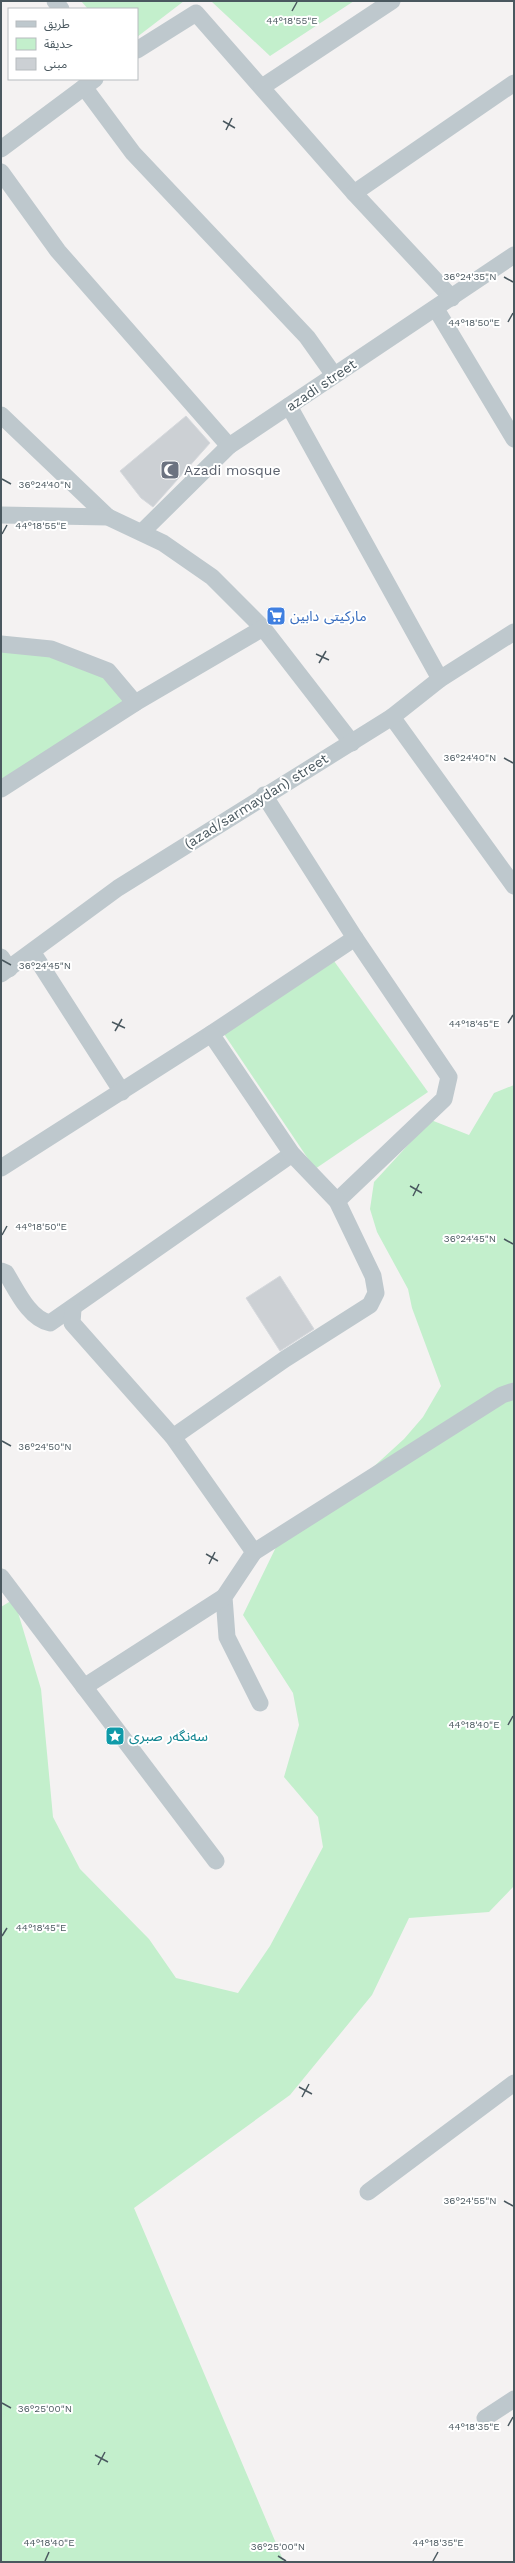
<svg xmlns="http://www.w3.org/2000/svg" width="515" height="2563" viewBox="0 0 515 2563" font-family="'Work Sans','Noto Sans Arabic',sans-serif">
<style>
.green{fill:#c3efcc}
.building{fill:#ccd0d4;stroke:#d6d9dd}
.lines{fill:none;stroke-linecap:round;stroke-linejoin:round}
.street{stroke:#bec8cd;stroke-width:17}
.ticks{fill:none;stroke:#4a585f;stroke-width:1.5}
.labels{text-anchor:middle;stroke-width:4;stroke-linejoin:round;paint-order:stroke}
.street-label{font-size:14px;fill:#4a585f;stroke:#fff}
.worship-label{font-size:14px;fill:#5b616d;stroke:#fff;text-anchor:start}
.shop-label{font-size:14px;fill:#366cbe;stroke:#fff;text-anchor:start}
.culture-label{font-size:14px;fill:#0d838f;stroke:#fff;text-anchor:start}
.ticks-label{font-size:10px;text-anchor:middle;fill:#4a585f;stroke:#fff;stroke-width:4;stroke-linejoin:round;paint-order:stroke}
</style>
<rect width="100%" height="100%" fill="#f4f2f2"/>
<g class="green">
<path d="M81,1H184L137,37V9H88Z"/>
<path d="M201,1H354L270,56L212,2Z"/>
<path d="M1,644L108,671L135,703L1,789Z"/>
<path d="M334,961L428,1092L315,1169L224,1034Z"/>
<path d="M514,1085V1886L489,1912L409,1918L372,1995L290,2095L134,2208L284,2562H1V1607L14,1599L41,1689L53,1817L80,1869L149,1939L176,1978L238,1993L270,1946L323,1847L318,1817L284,1777L299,1725L293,1693L243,1615L278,1543L336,1501L404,1439L423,1417L441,1386L412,1308L408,1289L377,1232L370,1209L374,1182L431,1120L469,1135L494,1093Z"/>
</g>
<g class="building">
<path d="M186,416L210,443L153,507L141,498L120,471Z"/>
<path d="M280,1276L314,1329L280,1351L246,1298Z"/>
</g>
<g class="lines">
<g class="street">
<path d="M55,1L61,9"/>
<path d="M137,50L196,13L354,193L452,298"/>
<path d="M84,87L133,153L307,337L334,375"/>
<path d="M262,87L392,1"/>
<path d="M1,149L95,79"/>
<path d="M1,172L58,251L229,446"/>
<path d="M354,193L514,83"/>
<path d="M436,309L514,439"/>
<path d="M289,406L440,679"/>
<path d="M1,415L108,517"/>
<path d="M1,515L108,517L163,543L212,577L263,628L352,743"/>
<path d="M142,532L229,446L514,255"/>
<path d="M1,644L51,649L108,671L135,703"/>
<path d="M392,717L514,886"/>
<path d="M1,789L135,703L263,628"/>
<path d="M264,795L355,938L449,1077L444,1099L337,1201"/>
<path d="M33,953L122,1092"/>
<path d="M1,957L9,969"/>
<path d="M1,974L118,888L392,717L440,679L514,632"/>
<path d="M1,1168L211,1034L355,938"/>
<path d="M1,1271L6,1273C16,1289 29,1319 50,1323L292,1154"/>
<path d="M73,1309L72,1323L173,1437L254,1552L224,1597L227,1637L260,1703"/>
<path d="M173,1437L285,1359L370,1305L376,1293L373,1276L337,1201L292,1154L211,1034"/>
<path d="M254,1552L502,1395L514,1391"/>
<path d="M1,1577L216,1861"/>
<path d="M84,1687L224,1597"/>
<path d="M368,2192L514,2083"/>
<path d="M485,2418L514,2399"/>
</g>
</g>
<path class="ticks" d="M292,11L297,2M223,121L235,128M226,130L232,118M504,277L513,282M508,322L513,313M2,479L11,484M2,534L7,525M316,654L329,660M319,663L326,651M504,758L513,763M2,960L11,965M112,1022L125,1028M508,1023L513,1015M115,1031L122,1019M410,1186L422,1193M413,1196L419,1184M2,1235L7,1226M504,1239L513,1244M2,1441L11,1446M206,1554L218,1561M209,1564L215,1552M508,1725L513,1716M2,1936L7,1928M299,2087L312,2094M302,2097L309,2084M504,2201L513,2206M2,2403L11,2408M508,2426L513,2417M95,2455L108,2462M98,2465L105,2452M278,2556L286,2561M45,2561L49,2552M433,2561L438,2552"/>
<defs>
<g id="mosque-square" transform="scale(1)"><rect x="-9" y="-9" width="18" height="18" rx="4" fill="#6b7280" stroke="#fff"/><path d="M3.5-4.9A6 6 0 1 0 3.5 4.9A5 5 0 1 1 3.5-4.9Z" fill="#fff"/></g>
<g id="supermarket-square" transform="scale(1)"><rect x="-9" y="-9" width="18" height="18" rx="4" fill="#3f7fe0" stroke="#fff"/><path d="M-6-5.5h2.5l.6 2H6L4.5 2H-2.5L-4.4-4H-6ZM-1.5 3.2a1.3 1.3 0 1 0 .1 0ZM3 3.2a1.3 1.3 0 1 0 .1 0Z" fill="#fff"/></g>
<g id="sight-square" transform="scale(1)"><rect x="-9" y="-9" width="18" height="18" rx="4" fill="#0f9aa8" stroke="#fff"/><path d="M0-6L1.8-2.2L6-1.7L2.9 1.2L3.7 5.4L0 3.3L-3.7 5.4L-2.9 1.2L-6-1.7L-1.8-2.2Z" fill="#fff"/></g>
</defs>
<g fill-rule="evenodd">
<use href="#mosque-square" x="170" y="470"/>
<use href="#supermarket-square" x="276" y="616"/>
<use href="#sight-square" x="115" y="1736"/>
</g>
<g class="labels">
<g class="street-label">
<text transform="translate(321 385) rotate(-34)" y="5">azadi street</text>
<text transform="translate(256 801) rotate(-32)" y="5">(azad/sarmaydan) street</text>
</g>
<g class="worship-label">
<text x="184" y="475">Azadi mosque</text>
</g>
<g class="shop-label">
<text x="290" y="621">ماركيتى دابين</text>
</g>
<g class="culture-label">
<text x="129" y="1741">سەنگەر صبری</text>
</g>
</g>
<g class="ticks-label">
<text x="292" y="24">44°18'55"E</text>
<text x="470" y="280">36°24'35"N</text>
<text x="474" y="326">44°18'50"E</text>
<text x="45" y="488">36°24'40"N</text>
<text x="41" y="529">44°18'55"E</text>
<text x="470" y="761">36°24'40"N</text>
<text x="45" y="969">36°24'45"N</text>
<text x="474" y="1027">44°18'45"E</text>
<text x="41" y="1230">44°18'50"E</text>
<text x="470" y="1242">36°24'45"N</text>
<text x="45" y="1450">36°24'50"N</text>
<text x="474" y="1728">44°18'40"E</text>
<text x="41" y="1931">44°18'45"E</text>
<text x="470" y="2204">36°24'55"N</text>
<text x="45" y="2412">36°25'00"N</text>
<text x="474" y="2430">44°18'35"E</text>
<text x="49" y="2546">44°18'40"E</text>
<text x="438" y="2546">44°18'35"E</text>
<text x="278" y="2550">36°25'00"N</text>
</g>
<rect width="515" height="2563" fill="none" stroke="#4a585f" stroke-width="4"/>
<rect x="8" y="8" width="130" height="72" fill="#ffffff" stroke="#b7bcbf"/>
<rect x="16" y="21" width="20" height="6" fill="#bec8cd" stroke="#b7bcbf"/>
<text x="44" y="28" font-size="12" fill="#4a585f">طريق</text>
<rect x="16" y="38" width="20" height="12" fill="#c3efcc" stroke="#b7bcbf"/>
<text x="44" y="48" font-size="12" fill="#4a585f">حديقة</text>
<rect x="16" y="58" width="20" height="12" fill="#ccd0d4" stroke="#b7bcbf"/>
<text x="44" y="68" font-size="12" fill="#4a585f">مبنى</text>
</svg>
